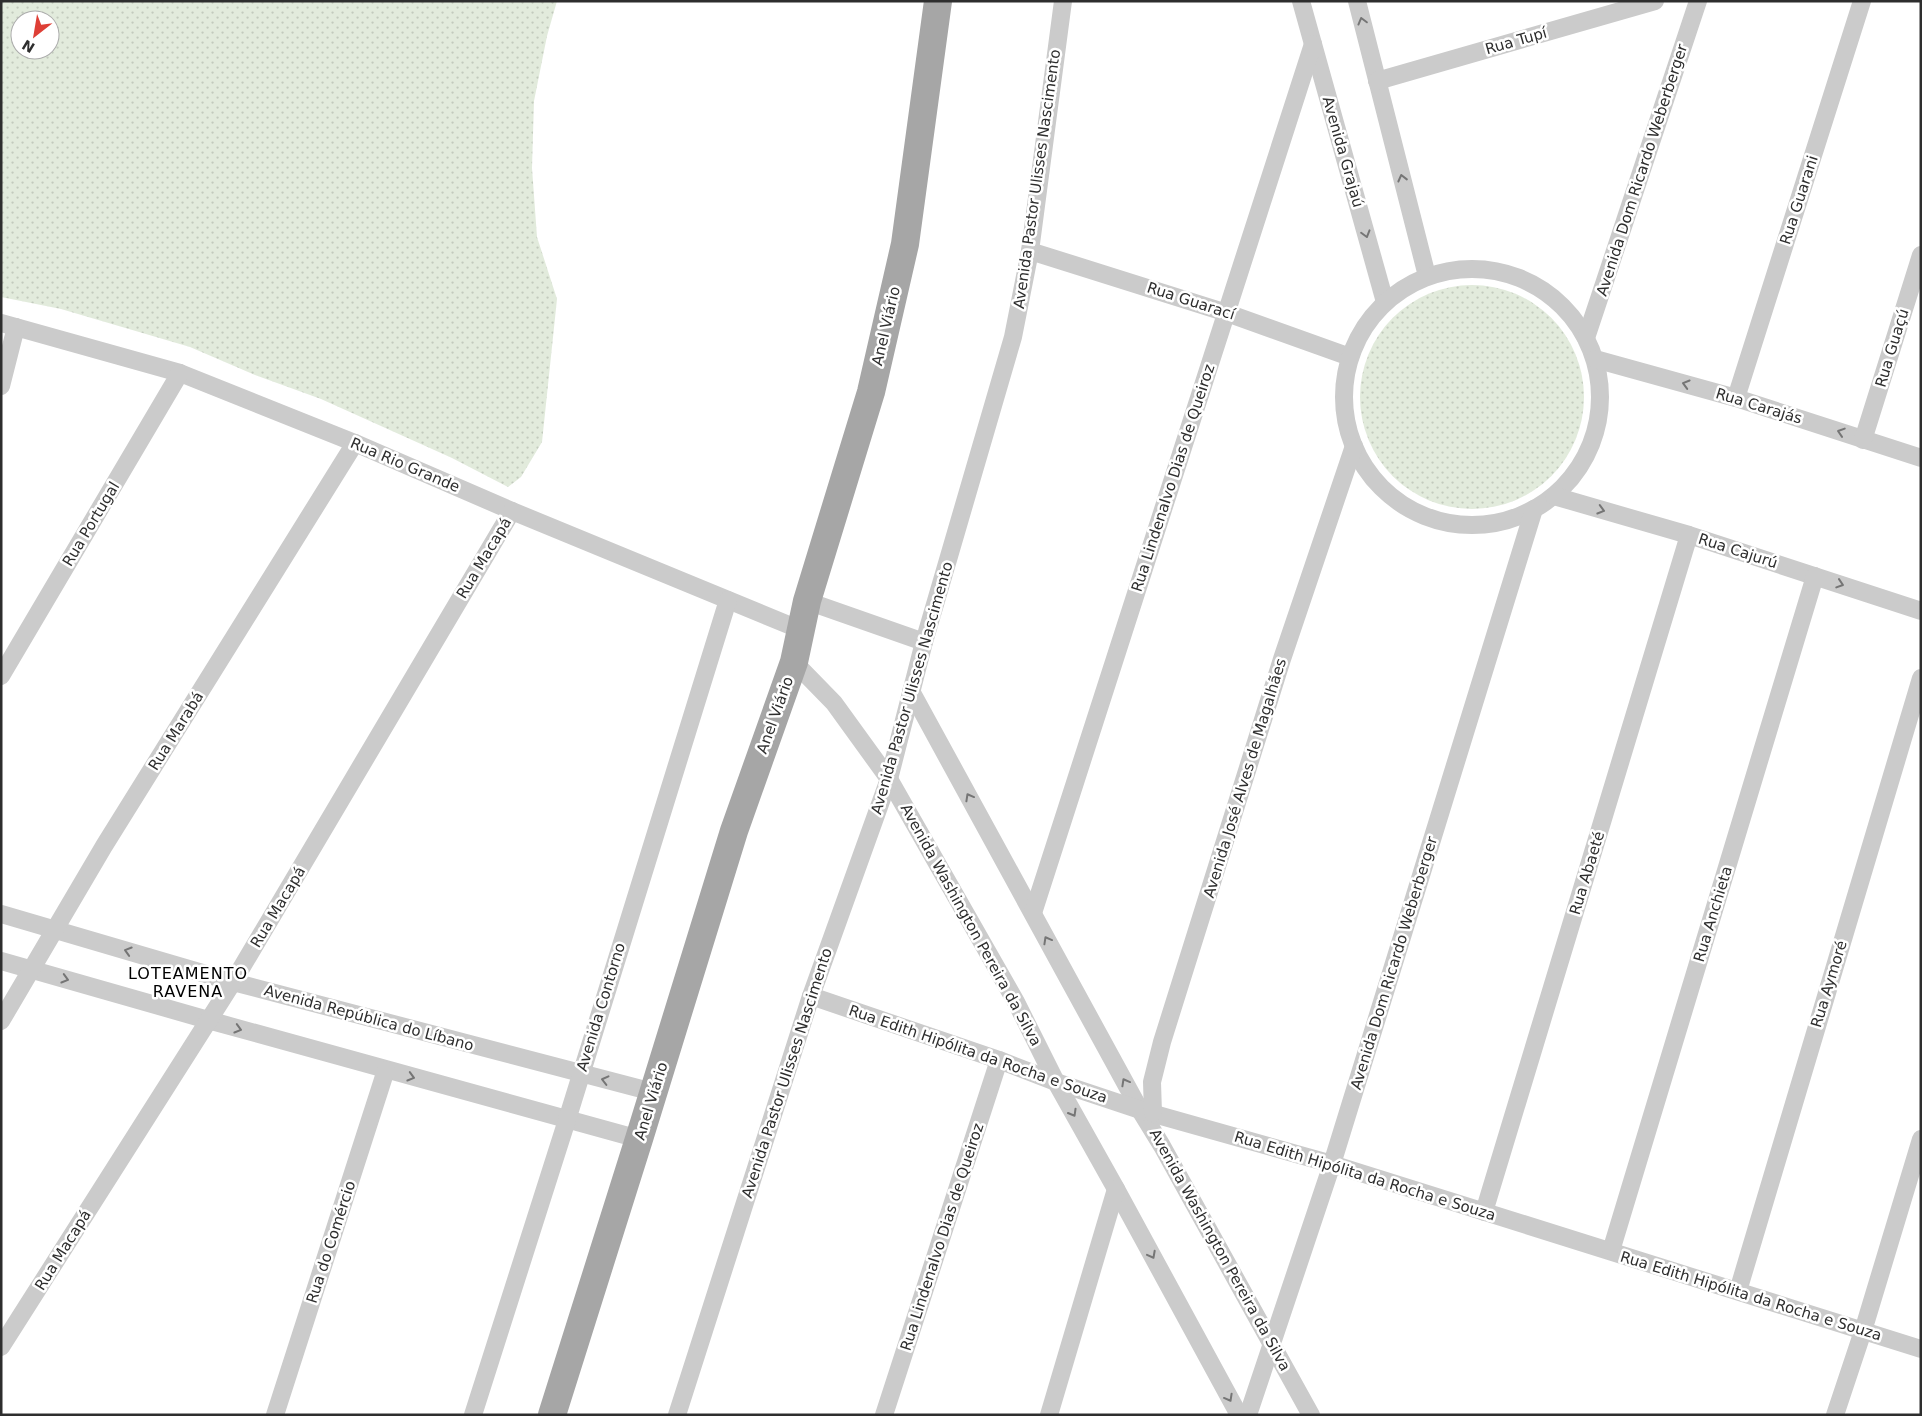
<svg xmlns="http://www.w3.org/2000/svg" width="1922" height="1416" viewBox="0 0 1922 1416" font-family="'DejaVu Sans',sans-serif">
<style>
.grass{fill:url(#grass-dots);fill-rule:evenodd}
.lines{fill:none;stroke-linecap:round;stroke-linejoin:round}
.street{stroke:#cbcbcb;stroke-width:18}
.primary{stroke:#a6a6a6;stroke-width:28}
.oneway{stroke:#757575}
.labels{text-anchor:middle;stroke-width:5;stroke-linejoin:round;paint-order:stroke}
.street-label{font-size:15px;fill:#2e2e2e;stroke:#fff}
.neighbourhood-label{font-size:16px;letter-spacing:1px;fill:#000;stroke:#fff}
</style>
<defs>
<pattern id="grass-dots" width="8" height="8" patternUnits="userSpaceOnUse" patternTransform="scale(1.25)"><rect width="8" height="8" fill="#e2ebdc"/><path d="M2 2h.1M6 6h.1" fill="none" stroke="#c2cabd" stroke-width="1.8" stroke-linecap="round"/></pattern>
</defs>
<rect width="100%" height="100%" fill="#fff"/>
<g class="grass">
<path d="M1,1H557L547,36L534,101L532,168L537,237L557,299L542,442L521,477L508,487L452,458L321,399L255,375L190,347L61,309L1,297ZM20,20H50V50H20Z"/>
<circle cx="1472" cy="397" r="112"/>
</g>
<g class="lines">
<g class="street">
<path d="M1301,1L1385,302"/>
<path d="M1357,1L1427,276"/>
<path d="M1377,81L1655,1"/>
<path d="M1030,251L1227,313L1350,357"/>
<circle cx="1472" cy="397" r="128"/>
<path d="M1,323L180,373L355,443L512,511L801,630"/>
<path d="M1586,338L1698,1"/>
<path d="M1595,359L1736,398L1921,458"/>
<path d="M1,386L16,327"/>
<path d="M1736,398L1862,1"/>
<path d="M1863,440L1921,255"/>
<path d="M1554,496L1689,535L1921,611"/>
<path d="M807,601L924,642"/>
<path d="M794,662L834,703L889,779L1016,1002L1056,1082L1116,1189L1239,1415"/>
<path d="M1,676L180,373"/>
<path d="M911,691L1140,1110L1162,1146L1311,1415"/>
<path d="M1033,913L1313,44"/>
<path d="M1,914L233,982L653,1092"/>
<path d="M1,961L208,1020L639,1139"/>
<path d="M811,996L999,1060L1056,1082L1140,1110L1332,1164L1921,1349"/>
<path d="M1,1021L104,846L355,443"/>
<path d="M1153,1113L1152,1082L1162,1042L1282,659L1354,446"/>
<path d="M1484,1212L1689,535"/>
<path d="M1611,1251L1815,576"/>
<path d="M1738,1291L1921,678"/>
<path d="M1,1347L233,982L512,511"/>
<path d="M275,1415L386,1070"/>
<path d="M473,1415L567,1120L728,600"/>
<path d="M677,1415L811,996L889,779L924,642L1013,337L1030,251L1063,1"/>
<path d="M884,1415L999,1060"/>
<path d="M1049,1415L1116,1189"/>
<path d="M1248,1415L1332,1164L1534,509"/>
<path d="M1835,1415L1863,1331L1921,1139"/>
</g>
<path class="primary" d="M552,1415L639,1139L734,831L794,662L807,601L871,392L905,244L938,1"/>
</g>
<defs><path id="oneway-chevron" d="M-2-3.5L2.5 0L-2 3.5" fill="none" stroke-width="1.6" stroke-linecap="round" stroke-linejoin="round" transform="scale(1.25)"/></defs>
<g class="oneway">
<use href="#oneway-chevron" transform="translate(1362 21) rotate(-105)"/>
<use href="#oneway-chevron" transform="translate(1402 178) rotate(-104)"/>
<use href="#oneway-chevron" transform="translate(1366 234) rotate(74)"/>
<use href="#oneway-chevron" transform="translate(1686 384) rotate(-164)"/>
<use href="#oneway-chevron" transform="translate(1841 432) rotate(-162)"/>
<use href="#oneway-chevron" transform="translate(1601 510) rotate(16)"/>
<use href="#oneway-chevron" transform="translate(1840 584) rotate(18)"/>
<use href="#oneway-chevron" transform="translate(969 797) rotate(-119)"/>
<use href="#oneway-chevron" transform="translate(1047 940) rotate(-119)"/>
<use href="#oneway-chevron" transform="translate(128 951) rotate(-163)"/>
<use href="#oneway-chevron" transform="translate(65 979) rotate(16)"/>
<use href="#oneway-chevron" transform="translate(238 1029) rotate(16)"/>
<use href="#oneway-chevron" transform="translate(411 1077) rotate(16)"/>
<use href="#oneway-chevron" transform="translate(605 1080) rotate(-166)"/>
<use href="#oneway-chevron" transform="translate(1125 1082) rotate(-119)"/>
<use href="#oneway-chevron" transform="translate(1073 1113) rotate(60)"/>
<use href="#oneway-chevron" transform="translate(1152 1255) rotate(62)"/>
<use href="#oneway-chevron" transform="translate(1229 1398) rotate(61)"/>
</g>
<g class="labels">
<g class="street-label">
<text transform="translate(1516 41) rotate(-16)" y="5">Rua Tupí</text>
<text transform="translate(1343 152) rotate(74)" y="5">Avenida Grajaú</text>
<text transform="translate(1642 170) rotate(-72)" y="5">Avenida Dom Ricardo Weberberger</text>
<text transform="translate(1037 179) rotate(-82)" y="5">Avenida Pastor Ulisses Nascimento</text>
<text transform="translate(1799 200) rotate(-72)" y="5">Rua Guarani</text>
<text transform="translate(1191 301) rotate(18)" y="5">Rua Guarací</text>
<text transform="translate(886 326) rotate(-77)" y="5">Anel Viário</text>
<text transform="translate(1892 348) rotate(-73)" y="5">Rua Guaçú</text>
<text transform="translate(1759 406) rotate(17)" y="5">Rua Carajás</text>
<text transform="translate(405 465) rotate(23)" y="5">Rua Rio Grande</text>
<text transform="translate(1173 478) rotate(-72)" y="5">Rua Lindenalvo Dias de Queiroz</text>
<text transform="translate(91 524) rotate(-59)" y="5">Rua Portugal</text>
<text transform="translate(1738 551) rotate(18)" y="5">Rua Cajurú</text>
<text transform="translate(484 558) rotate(-59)" y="5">Rua Macapá</text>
<text transform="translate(912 688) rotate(-74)" y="5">Avenida Pastor Ulisses Nascimento</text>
<text transform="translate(775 715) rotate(-70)" y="5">Anel Viário</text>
<text transform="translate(176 731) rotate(-58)" y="5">Rua Marabá</text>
<text transform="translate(1245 778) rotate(-73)" y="5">Avenida José Alves de Magalhães</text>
<text transform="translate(1587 873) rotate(-73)" y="5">Rua Abaeté</text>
<text transform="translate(278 907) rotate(-59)" y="5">Rua Macapá</text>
<text transform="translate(1713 914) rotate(-73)" y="5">Rua Anchieta</text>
<text transform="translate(971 925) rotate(61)" y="5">Avenida Washington Pereira da Silva</text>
<text transform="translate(1394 963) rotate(-73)" y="5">Avenida Dom Ricardo Weberberger</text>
<text transform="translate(1829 984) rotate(-73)" y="5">Rua Aymoré</text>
<text transform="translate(601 1007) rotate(-73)" y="5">Avenida Contorno</text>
<text transform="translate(369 1018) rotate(15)" y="5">Avenida República do Líbano</text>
<text transform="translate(978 1054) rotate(19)" y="5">Rua Edith Hipólita da Rocha e Souza</text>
<text transform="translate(787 1073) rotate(-72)" y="5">Avenida Pastor Ulisses Nascimento</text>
<text transform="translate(651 1101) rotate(-73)" y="5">Anel Viário</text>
<text transform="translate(1365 1176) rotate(17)" y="5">Rua Edith Hipólita da Rocha e Souza</text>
<text transform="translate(942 1237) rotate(-72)" y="5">Rua Lindenalvo Dias de Queiroz</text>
<text transform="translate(331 1242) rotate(-72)" y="5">Rua do Comércio</text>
<text transform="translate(63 1250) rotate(-58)" y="5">Rua Macapá</text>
<text transform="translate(1220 1250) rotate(61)" y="5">Avenida Washington Pereira da Silva</text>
<text transform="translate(1751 1296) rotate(17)" y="5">Rua Edith Hipólita da Rocha e Souza</text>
</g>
<g class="neighbourhood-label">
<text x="188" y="979">LOTEAMENTO<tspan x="188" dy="18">RAVENA</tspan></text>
</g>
</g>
<rect width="1922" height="1416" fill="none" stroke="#2e2e2e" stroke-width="5"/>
<g transform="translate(35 35) rotate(211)"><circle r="24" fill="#ffffff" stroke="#ababab"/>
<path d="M0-4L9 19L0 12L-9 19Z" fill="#de3f36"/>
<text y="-8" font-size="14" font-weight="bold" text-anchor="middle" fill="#2e2e2e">N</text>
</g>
</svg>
